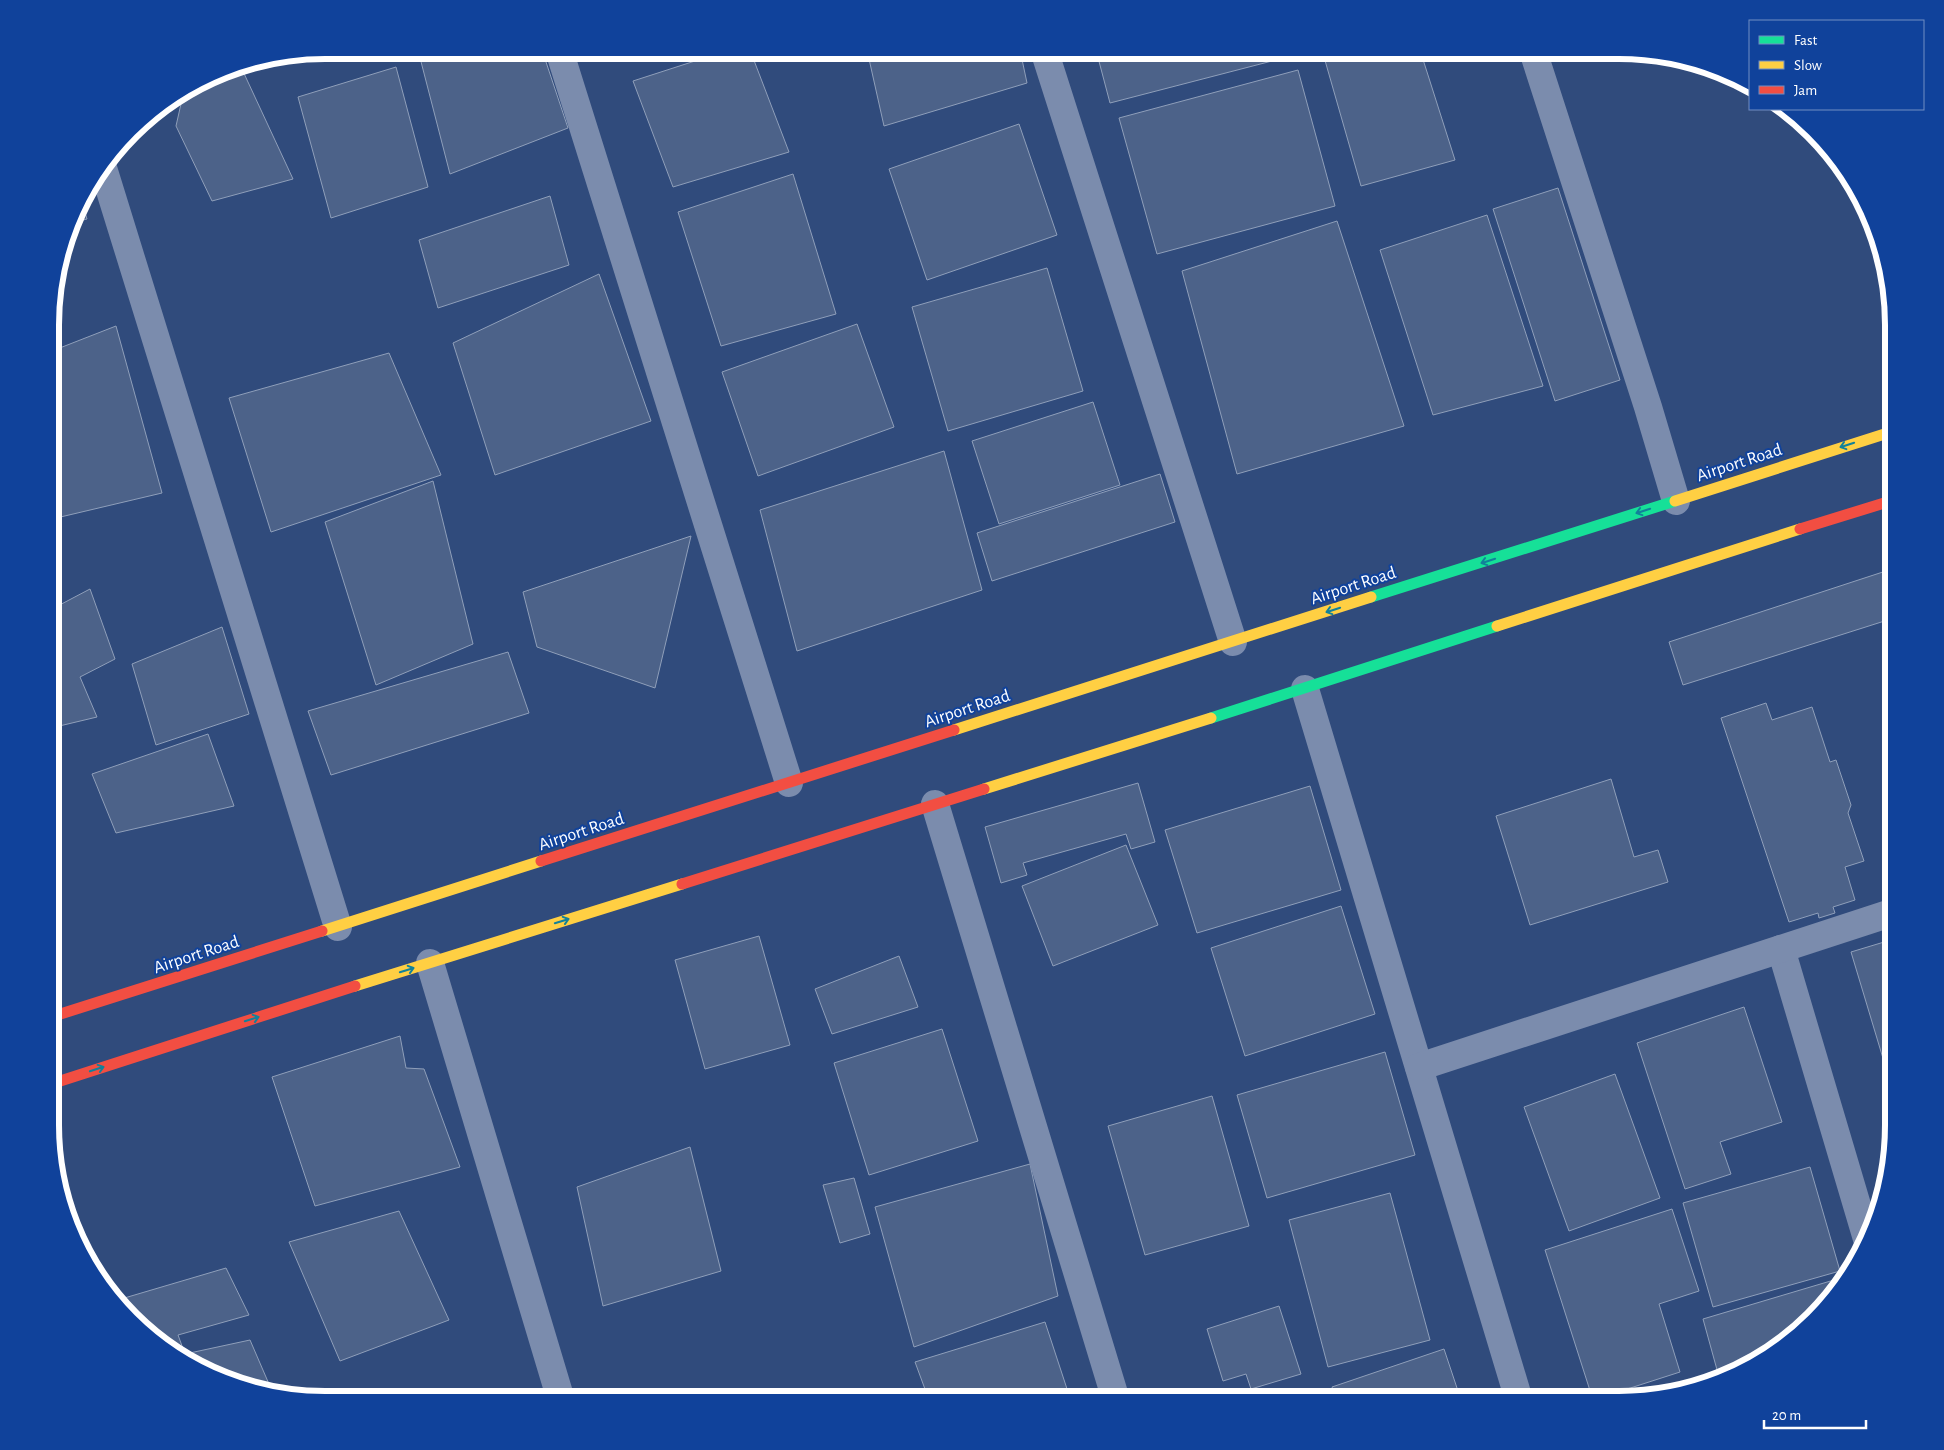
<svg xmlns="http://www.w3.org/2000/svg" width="1944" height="1450" viewBox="0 0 1944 1450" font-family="'Alegreya Sans',sans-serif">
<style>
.building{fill:#4c6289;stroke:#8f9fba}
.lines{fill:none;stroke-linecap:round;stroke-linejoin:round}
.street{stroke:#7b8cad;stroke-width:28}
.fast{stroke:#16e098;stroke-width:11}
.slow{stroke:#ffcf43;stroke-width:11}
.jam{stroke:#f24e42;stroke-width:11}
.oneway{stroke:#12819a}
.labels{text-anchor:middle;stroke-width:4;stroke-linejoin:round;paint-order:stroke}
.street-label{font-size:18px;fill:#fff;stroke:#10429b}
.rim{fill:none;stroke:#fff;stroke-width:6}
</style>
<rect width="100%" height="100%" fill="#304b7c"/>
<g class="building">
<path d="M418,50H542L568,128L450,174Z"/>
<path d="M729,50H750L789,152L673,187L633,81Z"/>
<path d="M867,50H1020L1027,83L884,126Z"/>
<path d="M1096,50H1298L1299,54L1110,103Z"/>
<path d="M1322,50H1420L1455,160L1361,186Z"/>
<path d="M241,67L293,179L212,201L176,126L183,95L226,71Z"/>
<path d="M396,67L428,187L331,218L298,97Z"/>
<path d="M1298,70L1335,206L1157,254L1119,118Z"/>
<path d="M1019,124L1057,235L927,280L889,169Z"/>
<path d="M793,174L836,314L721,346L678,212Z"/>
<path d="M1558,188L1620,380L1555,401L1493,209Z"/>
<path d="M550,196L569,265L438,308L419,240Z"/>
<path d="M82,202L87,219L75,222Z"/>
<path d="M1487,215L1543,386L1433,415L1380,250Z"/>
<path d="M1337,221L1404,426L1237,474L1182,271Z"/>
<path d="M1047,268L1083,391L948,431L912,307Z"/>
<path d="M599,274L651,421L495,475L453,343Z"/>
<path d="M857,324L894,427L758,476L722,372Z"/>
<path d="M116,326L162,493L52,519V351Z"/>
<path d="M389,353L441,475L271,532L229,398Z"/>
<path d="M1093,402L1120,485L999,524L972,441Z"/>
<path d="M944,451L982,590L797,651L760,510Z"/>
<path d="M1160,474L1175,522L992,581L977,533Z"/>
<path d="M433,481L473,644L376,685L325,522Z"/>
<path d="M691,536L655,688L537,647L523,592Z"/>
<path d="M1892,569L1894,575V618L1683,685L1669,642Z"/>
<path d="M90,589L115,659L80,677L97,717L51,728L52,609Z"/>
<path d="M222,627L249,714L156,745L132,664Z"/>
<path d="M508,652L529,713L331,775L308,711Z"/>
<path d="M1766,703L1772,720L1812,707L1830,762L1836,760L1851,805L1848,813L1864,861L1845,867L1855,900L1833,907L1835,913L1819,918L1818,913L1789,922L1721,718Z"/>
<path d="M208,734L234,806L116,833L92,774Z"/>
<path d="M1611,779L1634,857L1658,850L1668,882L1530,925L1496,816Z"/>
<path d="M1138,783L1155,842L1131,849L1126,834L1023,863L1027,875L1001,883L985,827Z"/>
<path d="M1310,786L1341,890L1197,933L1165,830Z"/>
<path d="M1126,845L1158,925L1053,966L1022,886Z"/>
<path d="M1341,906L1375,1014L1245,1056L1211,948Z"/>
<path d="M759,936L790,1045L705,1069L675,960Z"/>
<path d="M1894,939L1893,1063L1885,1065L1851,952Z"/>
<path d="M899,956L918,1007L832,1034L815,989Z"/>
<path d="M1744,1007L1782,1122L1720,1142L1731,1174L1685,1189L1637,1043Z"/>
<path d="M942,1029L978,1141L869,1175L834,1063Z"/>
<path d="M400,1036L406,1068L424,1069L460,1167L315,1206L272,1077Z"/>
<path d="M1385,1052L1415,1155L1267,1198L1237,1095Z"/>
<path d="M1615,1074L1660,1198L1569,1231L1524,1107Z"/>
<path d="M1212,1096L1249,1226L1145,1255L1108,1126Z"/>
<path d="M690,1147L721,1271L603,1306L577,1187Z"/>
<path d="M1030,1164L1058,1296L914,1347L875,1207Z"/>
<path d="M1810,1167L1840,1271L1713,1307L1683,1203Z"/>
<path d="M854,1178L870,1234L840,1243L823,1185Z"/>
<path d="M1390,1193L1430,1340L1328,1367L1289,1220Z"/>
<path d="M1672,1209L1699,1291L1659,1304L1680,1372L1593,1400L1545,1250Z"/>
<path d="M399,1211L449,1320L340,1361L289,1242Z"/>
<path d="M226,1268L249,1315L178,1335L185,1354L250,1340L272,1391L220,1379L144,1332L122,1303L121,1299Z"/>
<path d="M1844,1277L1826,1306L1743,1370L1719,1377L1703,1319Z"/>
<path d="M1279,1306L1301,1374L1251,1389L1246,1374L1223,1381L1207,1329Z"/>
<path d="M1045,1322L1070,1398L1064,1400H929L915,1362Z"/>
<path d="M1444,1349L1461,1400H1336L1332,1387Z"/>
</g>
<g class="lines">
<g class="street">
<path d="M559,50L789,783"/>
<path d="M1044,50L1233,642"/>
<path d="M1533,51L1648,407L1676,501"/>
<path d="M103,168L338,927"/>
<path d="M1305,689L1519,1400"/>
<path d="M935,804L1116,1400"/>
<path d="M1781,949L1867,1239"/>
<path d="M430,963L561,1400"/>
<path d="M1419,1067L1894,912"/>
</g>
<g class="fast">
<path d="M1371,597L1675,501"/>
<path d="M1211,718L1497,626"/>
</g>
<g class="slow">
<path d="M1675,501L1894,431"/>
<path d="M1497,626L1800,529"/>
<path d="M954,730L1371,597"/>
<path d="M984,789L1211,718"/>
<path d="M322,931L541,861"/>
<path d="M355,986L682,884"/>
</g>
<g class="jam">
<path d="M1800,529L1894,500"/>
<path d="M541,861L954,730"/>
<path d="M682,884L984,789"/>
<path d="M51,1017L322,931"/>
<path d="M51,1084L355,986"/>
</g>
</g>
<defs><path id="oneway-shaft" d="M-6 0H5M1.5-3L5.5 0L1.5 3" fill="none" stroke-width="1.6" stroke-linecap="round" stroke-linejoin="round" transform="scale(1.25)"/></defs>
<g class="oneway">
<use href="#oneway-shaft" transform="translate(1847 445) rotate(162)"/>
<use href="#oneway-shaft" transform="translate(1643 511) rotate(162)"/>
<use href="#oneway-shaft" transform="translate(1488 561) rotate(162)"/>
<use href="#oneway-shaft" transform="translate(1333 610) rotate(162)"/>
<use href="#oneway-shaft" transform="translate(562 921) rotate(-17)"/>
<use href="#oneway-shaft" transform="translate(407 970) rotate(-17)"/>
<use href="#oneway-shaft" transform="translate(252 1019) rotate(-17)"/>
<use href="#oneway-shaft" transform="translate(97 1069) rotate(-18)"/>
</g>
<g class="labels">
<g class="street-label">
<text transform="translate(1739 462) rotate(-18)" y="6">Airport Road</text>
<text transform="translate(1353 585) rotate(-18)" y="6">Airport Road</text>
<text transform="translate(967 708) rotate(-18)" y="6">Airport Road</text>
<text transform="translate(581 831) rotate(-18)" y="6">Airport Road</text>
<text transform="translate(196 954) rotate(-18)" y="6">Airport Road</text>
</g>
</g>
<path d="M0 0H1944V1450H0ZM325 59H1619A266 266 0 0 1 1885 325V1125A266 266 0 0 1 1619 1391H325A266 266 0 0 1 59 1125V325A266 266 0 0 1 325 59Z" fill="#10429b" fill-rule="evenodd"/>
<path class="rim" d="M325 59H1619A266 266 0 0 1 1885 325V1125A266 266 0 0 1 1619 1391H325A266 266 0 0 1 59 1125V325A266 266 0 0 1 325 59Z"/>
<rect x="1749" y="20" width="175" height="90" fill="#10429b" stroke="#708ec3"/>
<rect x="1759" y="36" width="25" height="8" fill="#16e098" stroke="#708ec3"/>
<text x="1794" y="45" font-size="15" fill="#ffffff">Fast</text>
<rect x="1759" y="61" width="25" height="8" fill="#ffcf43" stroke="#708ec3"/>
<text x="1794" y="70" font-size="15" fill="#ffffff">Slow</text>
<rect x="1759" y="86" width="25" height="8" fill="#f24e42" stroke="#708ec3"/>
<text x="1794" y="95" font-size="15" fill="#ffffff">Jam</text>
<path d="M1764 1420v8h102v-8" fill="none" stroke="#ffffff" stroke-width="2.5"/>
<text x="1772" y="1420" font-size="15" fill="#ffffff" stroke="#10429b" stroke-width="4" paint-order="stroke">20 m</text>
</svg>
